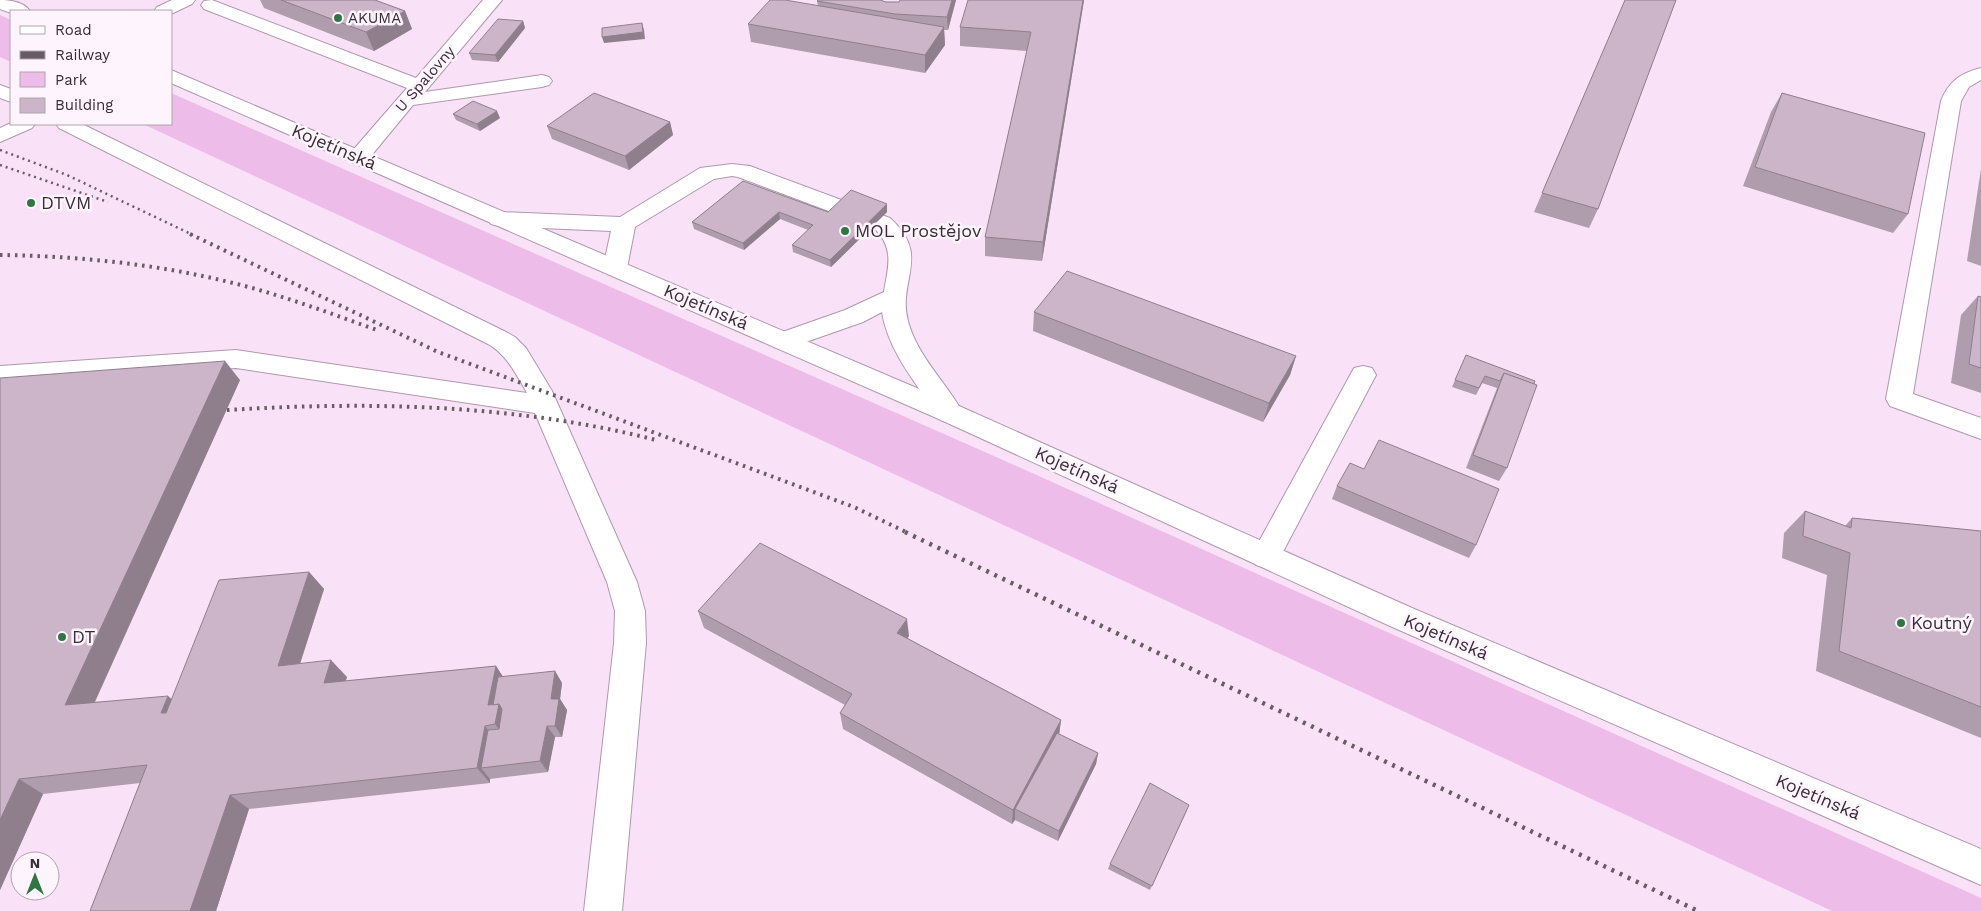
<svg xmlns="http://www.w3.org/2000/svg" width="1981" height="911" viewBox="0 0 1981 911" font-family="'Work Sans',sans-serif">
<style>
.green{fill:#eebce9}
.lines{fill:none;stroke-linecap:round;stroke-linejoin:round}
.minor-casing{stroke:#ae98ac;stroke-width:2}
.major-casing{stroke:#ae98ac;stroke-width:2}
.minor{fill:#fff;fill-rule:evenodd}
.major{fill:#fff;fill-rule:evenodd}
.rail-far2{stroke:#685b66;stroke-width:2.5;stroke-dasharray:2 4;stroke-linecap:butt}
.rail-far1{stroke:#685b66;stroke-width:4;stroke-dasharray:2.5 5;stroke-linecap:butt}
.rail{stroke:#685b66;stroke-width:4.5;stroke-dasharray:3 6;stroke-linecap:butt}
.wall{fill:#af9cad}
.shaded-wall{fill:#8f7f8d}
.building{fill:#ccb5c9;stroke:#8f7f8d}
.poi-dot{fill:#317642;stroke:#fef4fd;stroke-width:2}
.labels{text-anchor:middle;stroke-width:5;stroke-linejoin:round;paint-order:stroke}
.far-poi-label{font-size:15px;fill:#372e36;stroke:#fef4fd;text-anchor:start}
.far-street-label{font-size:15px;fill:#372e36;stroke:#fef4fd}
.street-label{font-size:18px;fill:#372e36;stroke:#fef4fd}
.poi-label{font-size:18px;fill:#372e36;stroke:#fef4fd;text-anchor:start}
</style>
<rect width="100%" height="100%" fill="#f9e2f7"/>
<g class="green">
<path d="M0,15L11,20V62L0,57Z"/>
<path d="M171,93L1003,460L1981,898V911H1832L143,124H171Z"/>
</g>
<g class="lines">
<g class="minor-casing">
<g id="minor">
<path d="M172,0H195L192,4L171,14V11H154L157,7Z"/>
<path d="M212,0L416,78L483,0H502L425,92L542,75L549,77L552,81L549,85L542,87L413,105L366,162L358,163L350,162L347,157L407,88L204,9L201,5L204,1Z"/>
<path d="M1981,68V80L1969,87L1961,101L1913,394L1981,418V439L1890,406L1886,399L1941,101C1949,81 1961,73 1981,68Z"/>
<path d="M0,85L11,89V102L0,98Z"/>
<path d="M11,123V124H35L32,128L0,142V128Z"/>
<path d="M56,124H82L506,332L515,337L526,348L552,391L637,582L645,611L646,643L622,911H584L614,643L615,611L607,582L535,413L236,368L0,384V366L236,350L527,393C516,374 507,355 488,344L59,128Z"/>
<path d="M732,164L750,166L890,218C932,256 897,280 908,321C917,356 946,382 963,413L959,420L950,423L941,420C919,387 888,352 882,312L863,322L783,350L774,347L770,341L774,335L845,310L884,292C888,267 895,248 874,228L738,177L732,176L714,179L635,227L627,268L623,273L615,276L607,273L603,268L611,231L499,226L491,224L488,219L491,214L499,212L620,217L700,168Z"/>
<path d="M1363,366L1372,368L1376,375L1276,565L1266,568L1256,565L1251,556L1256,547L1354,368Z"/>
</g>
</g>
<g class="major-casing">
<g id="major">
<path d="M0,0C10,0 24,2 30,11H11V13L0,9Z"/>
<path d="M171,70L959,406L1412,608L1981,849V885L1390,626L941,420L171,83Z"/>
</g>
</g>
<use href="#minor" class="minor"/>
<use href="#major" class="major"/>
<g class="rail-far2">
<path d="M0,150L67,175L193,235"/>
<path d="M0,165L108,202"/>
</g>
<g class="rail-far1">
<path d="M190,234L438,352L854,507L908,533"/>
<path d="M0,255C78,256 157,264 233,283C282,295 329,313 377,330"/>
<path d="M212,411C361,401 511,403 656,440"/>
</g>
<path class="rail" d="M905,532L1698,911"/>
</g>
<g class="wall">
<path d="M260,0H375L405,11L412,29L374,51L264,8Z"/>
<path d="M956,0L948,30H944L945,45L925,73L751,42L748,24L818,6L817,1L899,2Z"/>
<path d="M1084,0L1042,261L985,256V237L1027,51L960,46V27Z"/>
<path d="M1625,0H1676L1598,209L1589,228L1534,212Z"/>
<path d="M523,21L525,28L498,62L472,60L469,53Z"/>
<path d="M1782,93L1908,214L1893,233L1743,186L1771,112Z"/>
<path d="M453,114L500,118L480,131L456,120Z"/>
<path d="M670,122L673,135L629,170L552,139L547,126Z"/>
<path d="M1981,169V266L1967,261Z"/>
<path d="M743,181L828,212H887L831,267L793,252L792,245L808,230L780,219L744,250L694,229L692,222Z"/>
<path d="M1978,296L1981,297V393L1951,383L1961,315Z"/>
<path d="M1034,312L1296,356L1290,375L1263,422L1033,331Z"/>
<path d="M1466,355L1535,381L1507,468L1499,481L1466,468L1497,388L1482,383L1476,395L1452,387Z"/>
<path d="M0,378L240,380L95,702L172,699L309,572L324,589L300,664L347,677L345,681L496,666L503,677L555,671L562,683L560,699L567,710L562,737H555L548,772L490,779V783L249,809L216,911H90L140,783L43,794L0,890Z"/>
<path d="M1364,469L1476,545L1469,558L1332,499L1337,486Z"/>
<path d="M1805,511L1845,526L1852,518L1981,531V738L1816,671L1827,575L1782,558L1784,533Z"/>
<path d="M698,611L909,636L907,638L1061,720L1059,734L1098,753L1096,764L1058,841L1015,820L1012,824L843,729L840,713L845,705L704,628Z"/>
<path d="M1187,810L1150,890L1108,869L1110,864Z"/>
</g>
<g class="shaded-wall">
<path d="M952,0H956L948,30L947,17Z"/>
<path d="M1083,0H1084L1042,261L1043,242Z"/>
<path d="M405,11L412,29L374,51L366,32Z"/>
<path d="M523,21L525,28L498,62L495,55Z"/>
<path d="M642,23L644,30L645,39L604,43L602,37Z"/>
<path d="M944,27L945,45L925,73V55Z"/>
<path d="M497,111L500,118L480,131L477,124Z"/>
<path d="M670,122L673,135L629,170L625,156Z"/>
<path d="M887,204V212L831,267L830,260Z"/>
<path d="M779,212L780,219L744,250L743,243Z"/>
<path d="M1296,356L1290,375L1263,422L1269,403Z"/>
<path d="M225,361L240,380L86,721L65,705Z"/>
<path d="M309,572L324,589L294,682L278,666Z"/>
<path d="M907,619L909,636L899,649L897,633Z"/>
<path d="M331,660L347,677L340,700L324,683Z"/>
<path d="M496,666L507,683V740L495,724L488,705Z"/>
<path d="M555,671L562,683L560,699L567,710L562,737L555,726L551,699Z"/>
<path d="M168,696L187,712L161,713Z"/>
<path d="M1061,720L1059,736L1015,809V820L1012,824L1013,810Z"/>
<path d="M485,726L497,742L481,768L490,779V783L477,768Z"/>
<path d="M547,726L555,737L548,772L540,761Z"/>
<path d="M1098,753L1096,764L1058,841L1059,831Z"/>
<path d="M19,779L43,794L0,890V820Z"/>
<path d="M230,795L249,809L216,911H190Z"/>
</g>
<g class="building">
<path d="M281,0H375L405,11L366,32Z"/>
<path d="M770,0H785L944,27L925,55L748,24Z"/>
<path d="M818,0H880L886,2H899L900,0H952L947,17L895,14L817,1Z"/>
<path d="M968,0H1083L1043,242L985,237L1031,32L960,27Z"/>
<path d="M1625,0H1676L1598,209L1542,193Z"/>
<path d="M498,19L523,21L495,55L469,53Z"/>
<path d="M642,23L643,32L602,37V28Z"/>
<path d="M594,93L670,122L625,156L547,126Z"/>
<path d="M1782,93L1925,133L1908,214L1755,167Z"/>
<path d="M473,101L497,111L477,124L453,114Z"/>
<path d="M743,181L828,212L851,190L887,204L830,260L792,245L813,225L779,212L743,243L692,222Z"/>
<path d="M1067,271L1296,356L1269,403L1034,312Z"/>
<path d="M1978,296L1981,297V368L1969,364Z"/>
<path d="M1466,355L1535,381L1534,384L1504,373L1500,381L1485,376L1479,388L1455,380Z"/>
<path d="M225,361L65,705L168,696L161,713H166L219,580L309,572L278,666L331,660L324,683L496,666L488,705L499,704L495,724L485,726L477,768L230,795L190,911H90L147,765L19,779L0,820V378Z"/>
<path d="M1504,373L1537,385L1507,468L1473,455Z"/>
<path d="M1379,440L1499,489L1476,545L1337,486L1350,463L1364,469Z"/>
<path d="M1805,511L1851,528L1852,518L1981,531V707L1839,651L1850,553L1803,536Z"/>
<path d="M760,543L907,619L897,633L1061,720L1013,810L840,713L852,694L698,611Z"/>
<path d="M555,671L551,699H559L555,726H547L540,761L481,768L488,730L499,729L502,709L499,704L493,705L498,677Z"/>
<path d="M1057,733L1098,753L1059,831L1015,809Z"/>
<path d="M1150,783L1189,805L1152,886L1110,864Z"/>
</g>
<g class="poi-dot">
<circle cx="338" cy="18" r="5"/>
<circle cx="31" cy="203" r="5"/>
<circle cx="845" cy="231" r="5"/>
<circle cx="1901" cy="623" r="5"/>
<circle cx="62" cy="637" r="5"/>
</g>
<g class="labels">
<g class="far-poi-label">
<text x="348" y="23">AKUMA</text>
</g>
<g class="far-street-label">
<text transform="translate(425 79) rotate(-49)" y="5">U Spalovny</text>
</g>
<g class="street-label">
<text transform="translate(334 147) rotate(23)" y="6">Kojetínská</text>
<text transform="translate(706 307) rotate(23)" y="6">Kojetínská</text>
<text transform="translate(1077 470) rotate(24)" y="6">Kojetínská</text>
<text transform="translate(1446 637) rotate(23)" y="6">Kojetínská</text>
<text transform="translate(1818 797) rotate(23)" y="6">Kojetínská</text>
</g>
<g class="poi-label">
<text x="41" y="209">DTVM</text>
<text x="855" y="237">MOL Prostějov</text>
<text x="1911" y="629">Koutný</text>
<text x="72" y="643">DT</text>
</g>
</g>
<rect x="10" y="10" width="162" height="115" fill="#fef4fd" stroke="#aea5ad"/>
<rect x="20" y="26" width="25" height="8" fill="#ffffff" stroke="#aea5ad"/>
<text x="55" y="35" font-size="15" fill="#372e36">Road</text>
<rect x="20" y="51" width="25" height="8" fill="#685b66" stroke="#aea5ad"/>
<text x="55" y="60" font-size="15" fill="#372e36">Railway</text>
<rect x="20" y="72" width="25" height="15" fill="#eebce9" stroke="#aea5ad"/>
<text x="55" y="85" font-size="15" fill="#372e36">Park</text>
<rect x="20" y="98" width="25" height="15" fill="#ccb5c9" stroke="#aea5ad"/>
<text x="55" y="110" font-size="15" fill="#372e36">Building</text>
<g transform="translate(35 876)"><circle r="24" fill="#fef4fd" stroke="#aea5ad"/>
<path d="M0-4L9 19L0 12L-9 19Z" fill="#317642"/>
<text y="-8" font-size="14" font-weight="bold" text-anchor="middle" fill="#372e36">N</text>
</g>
</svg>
